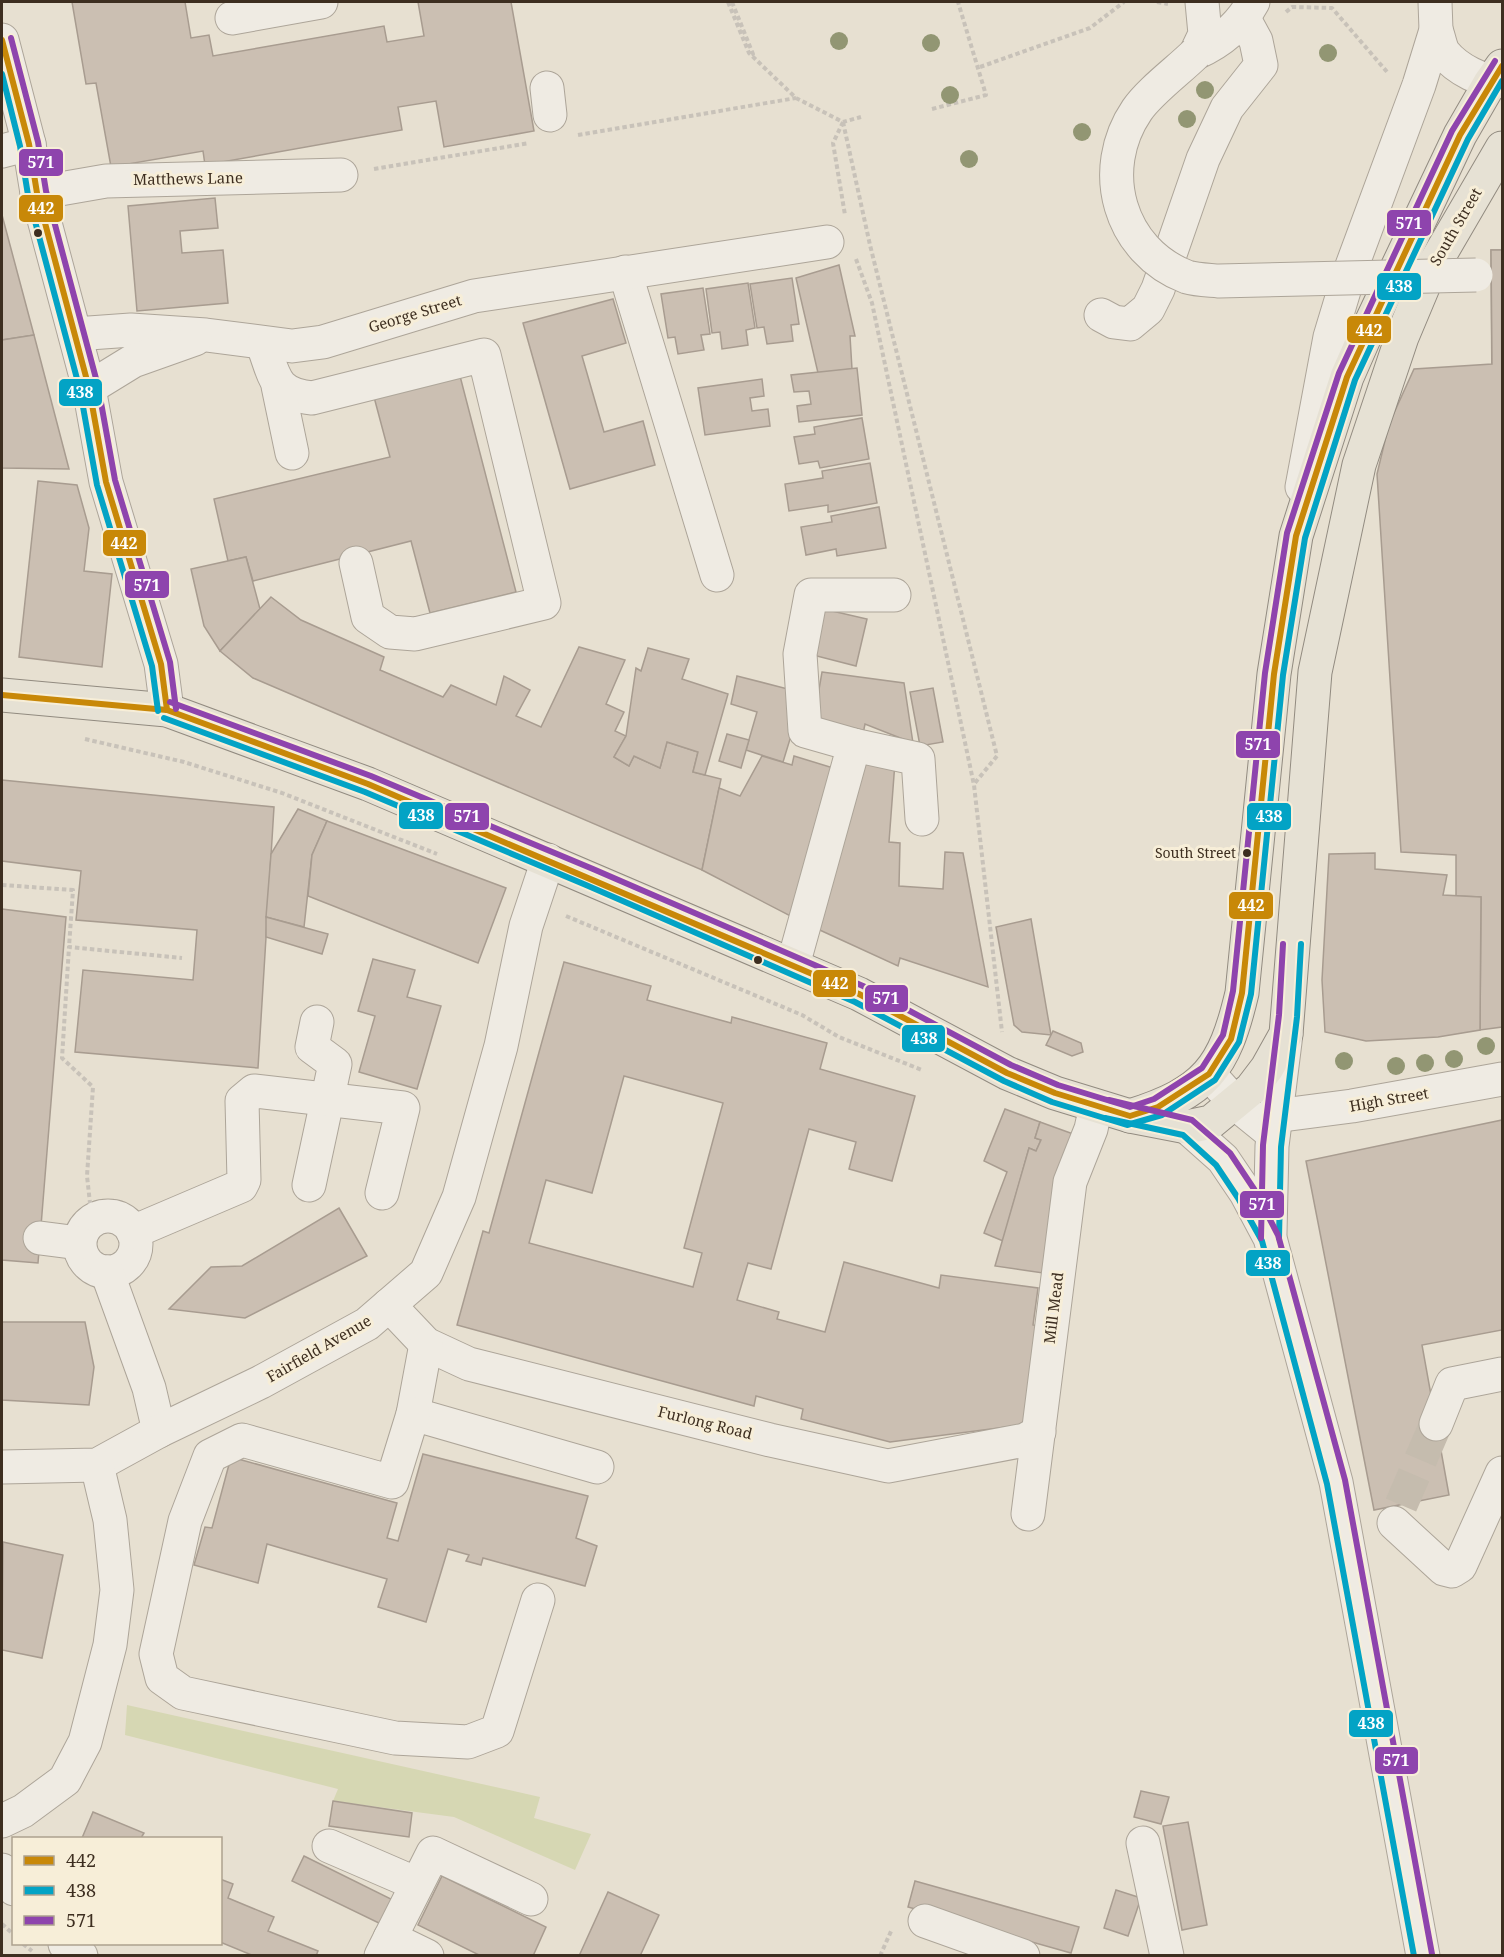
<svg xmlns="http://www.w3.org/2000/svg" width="1504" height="1957" viewBox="0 0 1504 1957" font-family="'Noto Serif',serif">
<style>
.green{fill:#d6d7b3}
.building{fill:#cbbfb2;stroke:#a89c90;stroke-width:1.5;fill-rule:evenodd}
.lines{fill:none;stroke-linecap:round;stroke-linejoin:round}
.minor-tunnel{stroke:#c5bcae;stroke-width:33;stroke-dasharray:33 16;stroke-linecap:butt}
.minor-casing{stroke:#ada599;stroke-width:35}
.major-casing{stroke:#928b80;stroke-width:35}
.path{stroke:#c8c2b9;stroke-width:4;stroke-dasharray:4.5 3;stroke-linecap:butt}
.minor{stroke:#efebe3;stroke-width:33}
.major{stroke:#e6e1d4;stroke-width:33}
.minor-bridge-casing{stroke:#ada599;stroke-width:35;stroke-linecap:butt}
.minor-bridge{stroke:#efebe3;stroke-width:33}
.bus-1-casing{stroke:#f7eed8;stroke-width:10}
.bus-2-casing{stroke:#f7eed8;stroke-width:10}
.bus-3-casing{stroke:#f7eed8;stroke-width:10}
.bus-1{stroke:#c88808;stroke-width:6}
.bus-2{stroke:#03a3c5;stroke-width:6}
.bus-3{stroke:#8e44ad;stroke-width:6}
.tree{fill:#929673}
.bus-dot{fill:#3d2e20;stroke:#f7eed8;stroke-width:2}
.labels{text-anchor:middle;stroke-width:6;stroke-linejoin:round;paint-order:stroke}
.bus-label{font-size:14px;fill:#3d2e20;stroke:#f7eed8;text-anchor:end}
.street-label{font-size:15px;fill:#3d2e20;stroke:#f7eed8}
.line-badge{stroke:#f7eed8;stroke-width:2}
.badge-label{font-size:16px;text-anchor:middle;font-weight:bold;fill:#fff}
</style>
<rect width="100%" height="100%" fill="#e7e0d1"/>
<path class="green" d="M127,1705L540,1797L534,1818L591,1834L575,1870L454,1817L333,1801L338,1789L125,1735Z"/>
<g class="building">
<path d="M72,2H185L191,38L209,35L213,56L384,26L387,42L424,36L418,2H511L534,131L444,147L436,101L398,107L402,130L205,165L203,151L111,167L96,83L86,84Z"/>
<path d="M215,198L218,228L180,231L182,253L223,250L228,303L137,311L128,206Z"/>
<path d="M2,215L34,335L2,340Z"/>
<path d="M1491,250H1502V394H1492Z"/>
<path d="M1491,250H1502V1027L1480,1030L1481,897L1456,896V855L1401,852L1377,474L1389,424L1414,369L1492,364Z"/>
<path d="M839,265L855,336H850L852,369L818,373L796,278Z"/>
<path d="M792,278L799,324L791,325L793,341L767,344L764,327L757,328L750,284Z"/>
<path d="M748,283L755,328L746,330L748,345L722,349L720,332L712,333L706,289Z"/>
<path d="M703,288L710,334L701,335L704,350L678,354L675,337L668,338L661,294Z"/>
<path d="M613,299L626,343L582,356L604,432L643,421L655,465L570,489L523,323Z"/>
<path d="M34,335L69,469L2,468V340Z"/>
<path d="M857,368L862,415L799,422L797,406L811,404L809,391L794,392L791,375Z"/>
<path d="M460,376L516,592L430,613L411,541L253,581L246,557L228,561L214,499L390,457L374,397Z"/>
<path d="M762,379L764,396L750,398L752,411L768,409L770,426L705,435L698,388Z"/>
<path d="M862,418L869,459L820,468L818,461L799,464L794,437L815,434L814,427Z"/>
<path d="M870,463L877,503L828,512V505L789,511L785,484L823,478L822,471Z"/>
<path d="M38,481L77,485L89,528L84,571L112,574L102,667L19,657Z"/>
<path d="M879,507L886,548L837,556L836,549L806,555L801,527L832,522L831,516Z"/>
<path d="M246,557L260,609L220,651L204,626L191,569Z"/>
<path d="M271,597L301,620L384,657L380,670L443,697L451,685L496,705L504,676L530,690L516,716L541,727L579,647L625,660L606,704L624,712L615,731L626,736L614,757L629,766L634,756L660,768L667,742L698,752L693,772L721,779L702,870L253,678L220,651Z"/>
<path d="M819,608L867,619L856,666L809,654Z"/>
<path d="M648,648L689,659L682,679L728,694L705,775L693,772L698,752L667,742L660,768L634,756L629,766L614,757L626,736L636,668L641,671Z"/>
<path d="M822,672L904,683L913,743L865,724L863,734L813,724Z"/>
<path d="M737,676L788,689L794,726L783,762L746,750L757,712L731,704Z"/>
<path d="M933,688L943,742L920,746L910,692Z"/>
<path d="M727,734L749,740L741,768L719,761Z"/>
<path d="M862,751L895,762L889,842L900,843L899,886L943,889L945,852L963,853L988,987L900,958L898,966L811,926Z"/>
<path d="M762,756L792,765L794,756L843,771L800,921L702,870L719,788L740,796Z"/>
<path d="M2,780L274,807L258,1068L75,1052L83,970L193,980L197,930L76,920L81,871L2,861Z"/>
<path d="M298,809L327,821L312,855L304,927L266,917L271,854Z"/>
<path d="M327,821L506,888L478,963L308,896L312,855Z"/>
<path d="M1375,853V869L1447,875L1443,895L1481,897L1480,1030L1438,1037L1366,1041L1325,1032L1322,980L1329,854Z"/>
<path d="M2,909L66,917L38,1263L2,1260Z"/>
<path d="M266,917L328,934L322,954L266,937Z"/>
<path d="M1031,919L1051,1035L1022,1032L1014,1025L996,927Z"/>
<path d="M373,959L415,970L407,997L441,1006L417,1089L359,1072L375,1016L358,1011Z"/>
<path d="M564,962L651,986L647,1000L731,1023L732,1017L827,1043L820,1069L915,1096L892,1181L849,1169L856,1142L809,1129L771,1269L748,1263L737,1300L779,1312L777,1319L825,1332L844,1262L939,1288L941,1275L1038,1288L1033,1325L1043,1327L1030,1424L890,1442L801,1419L803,1409L756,1396L754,1406L457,1325L483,1231L489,1233ZM624,1076L723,1103L684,1248L702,1253L693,1287L529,1243L546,1180L592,1193Z"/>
<path d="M1053,1031L1081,1043L1083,1052L1072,1056L1046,1045Z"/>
<path d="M1005,1109L1040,1122L1035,1138L1041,1140L1036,1151L1029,1148L1003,1241L984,1233L1007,1172L984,1161Z"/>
<path d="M1502,1120V1330L1422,1345L1449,1495L1374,1510L1306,1161Z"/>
<path d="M1040,1122L1076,1135L1050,1274L995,1266L1029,1148L1036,1151L1041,1140L1035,1138Z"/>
<path d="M339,1208L367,1256L245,1318L169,1309L211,1267L242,1266Z"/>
<path d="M2,1322H85L94,1367L89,1405L2,1400Z"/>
<path d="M423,1454L588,1496L576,1538L597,1546L585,1586L483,1558L481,1565L466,1561L469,1555L448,1549L426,1622L378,1607L387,1579L267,1544L258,1583L194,1565L205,1527L212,1528L231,1457L397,1503L387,1538L398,1541Z"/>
<path d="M3,1542L63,1555L42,1658L2,1650Z"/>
<path d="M1141,1791L1169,1797L1161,1824L1134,1817Z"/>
<path d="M333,1801L412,1813L409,1837L329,1826Z"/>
<path d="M93,1812L144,1833L141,1838H82Z"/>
<path d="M1188,1822L1207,1925L1182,1930L1163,1826Z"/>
<path d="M304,1856L397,1902L385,1926L292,1881Z"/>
<path d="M442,1876L546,1927L533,1956H481L418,1925Z"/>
<path d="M220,1879L233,1884L228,1898L274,1917L268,1931L318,1951L316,1956H254L220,1942Z"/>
<path d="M915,1881L1079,1927L1071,1953L908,1907Z"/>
<path d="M1116,1890L1141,1898L1128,1936L1104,1928Z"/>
<path d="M608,1892L659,1915L640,1956H579Z"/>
</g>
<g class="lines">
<path class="minor-tunnel" d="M1401,1505L1436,1424"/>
<g class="minor-casing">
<g id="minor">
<path d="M232,18L321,2"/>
<path d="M1436,30C1439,37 1440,47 1444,53C1457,69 1483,83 1502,81"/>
<path d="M2,40L29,144L37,193L89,388L106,482L161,664L167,710"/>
<path d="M1196,53C1221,42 1240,26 1253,2"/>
<path d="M1196,53L1205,34L1202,2"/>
<path d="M547,88L550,115"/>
<path d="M2,151L29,144"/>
<path d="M37,193L106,181L341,175"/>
<path d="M625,272L717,575"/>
<path d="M1101,315L1114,322L1130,324L1148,309L1158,289L1203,159L1227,108L1261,65L1256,41L1244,19"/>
<path d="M75,334L131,330L206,335L292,346L323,342L474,296L827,242"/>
<path d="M263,345C275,377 274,394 312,398L484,355L544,603L415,634L390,632L368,617L356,563"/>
<path d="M278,386L292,453"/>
<path d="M89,388L133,361L195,339"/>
<path d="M1302,487L1330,337L1349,274L1419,85L1436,30L1435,2"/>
<path d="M854,745L918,759L922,819"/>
<path d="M793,965L854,745L805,731L800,654L811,595H894"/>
<path d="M1209,1074L1236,1104L1273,1134"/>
<path d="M1275,1116L1352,1106L1502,1079"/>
<path d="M1187,1127L1223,1159L1246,1193L1270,1238L1336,1482L1423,1956"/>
<path d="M309,1185L335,1064L312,1047L317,1022"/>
<circle cx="108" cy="1244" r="28"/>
<path d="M133,1232L241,1186L244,1180L242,1101L254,1091L403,1108L382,1193"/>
<path d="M1270,1233L1272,1146L1286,1034"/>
<path d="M40,1238L79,1243"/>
<path d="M107,1272L149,1388L159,1431"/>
<path d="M389,1305L426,1344L469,1364L770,1440L888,1466L1025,1440L1039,1432"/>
<path d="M426,1344L413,1414L597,1467"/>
<path d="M413,1414L392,1482L242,1440L210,1456L185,1521L156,1654L162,1678L183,1693L395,1738L468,1742L497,1731L538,1600"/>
<path d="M1436,1424L1452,1384L1502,1374"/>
<path d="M2,1467L97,1465L159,1431L261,1382L367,1324L426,1273L459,1197L501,1046L526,926L548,860"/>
<path d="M1028,1514L1070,1182L1091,1129L1096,1106"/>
<path d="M1394,1523L1444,1569L1452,1571L1460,1566L1502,1473"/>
<path d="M2,1821L23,1811L65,1780L85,1742L110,1645L117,1590L110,1520L97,1465"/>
<path d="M1143,1843L1167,1956"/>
<path d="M329,1846L417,1884"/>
<path d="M2,1870L14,1889"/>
<path d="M925,1921L1023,1956"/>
<path d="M390,1938L427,1956"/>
<path d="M65,1944L81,1956"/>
<path d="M381,1956L433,1853L531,1899"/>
</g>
</g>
<g class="major-casing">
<g id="major">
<path d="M2,695L167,710L368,784L859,994L1007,1073L1055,1093L1130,1116L1187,1127L1211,1122L1251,1089L1267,1068L1286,1034L1315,672L1359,465L1402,337L1428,275L1502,148"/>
<path d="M1130,1116C1206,1092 1224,1069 1242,993L1274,674L1296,536L1347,377L1369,327L1460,135L1490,83L1502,66"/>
</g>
</g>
<g class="path">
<path d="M728,2L749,53L796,98L843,122L861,117"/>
<path d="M732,2L753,54L750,53"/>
<path d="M1157,2L1168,4"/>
<path d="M1286,12L1292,7L1332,8L1388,73"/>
<path d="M980,67L1090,28L1124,2"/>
<path d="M932,109L986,95L958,2"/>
<path d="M843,122L833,143L845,215"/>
<path d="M843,122L870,245L997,756L974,784"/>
<path d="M578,135L796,98"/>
<path d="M374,169L529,143"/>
<path d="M856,259L872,303L974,785L1002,1032"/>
<path d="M85,739L184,762L282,793L437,854"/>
<path d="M2,885L73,890L69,947"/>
<path d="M566,916L802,1015L839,1037L922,1070"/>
<path d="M91,1212L87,1176L93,1087L62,1058L69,947L182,958"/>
<path d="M2,1924L14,1935"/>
<path d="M23,1944L32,1951"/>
<path d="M880,1956L892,1929"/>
</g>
<use href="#minor" class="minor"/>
<use href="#major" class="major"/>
<g class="minor-bridge-casing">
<path id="minor-bridge" d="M1196,53C1179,70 1150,91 1137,110C1096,170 1119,251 1187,277C1197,280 1209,280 1219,281L1476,275"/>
</g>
<use href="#minor-bridge" class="minor-bridge"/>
<g class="bus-1-casing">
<g id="bus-1">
<path d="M2,40L29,144L37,193L89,388L106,482L161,664L167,710"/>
<path d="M2,695L167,710L368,784L859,994L1007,1073L1055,1093L1130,1116L1158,1107L1209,1074L1231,1039L1242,993L1274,674L1296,536L1347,377L1460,135L1502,66"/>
</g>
</g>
<g class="bus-2-casing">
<g id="bus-2">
<path d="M2,74L20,146L28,195L80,390L97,485L152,666L158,711"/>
<path d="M164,718L365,792L586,885L855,1002L1004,1081L1052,1102L1127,1125L1162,1115L1215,1080L1239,1042L1251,994L1283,675L1305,538L1355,380L1468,139L1502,81"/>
<path d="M1105,1118L1183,1135L1216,1165L1238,1198L1262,1241L1327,1484L1414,1956"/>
<path d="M1279,1238L1281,1147L1297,1017L1301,944"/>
</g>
</g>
<g class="bus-3-casing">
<g id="bus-3">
<path d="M11,38L38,142L46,191L98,386L115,480L170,662L176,709"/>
<path d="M170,702L371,776L593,869L863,986L1011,1065L1058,1085L1130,1107L1154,1099L1202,1068L1223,1035L1233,991L1265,673L1287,533L1339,373L1452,131L1495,61"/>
<path d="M1109,1100L1192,1120L1230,1153L1254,1189L1278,1235L1345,1480L1432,1954"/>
<path d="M1261,1238L1263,1145L1279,1015L1283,944"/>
</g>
</g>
<use href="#bus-1" class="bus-1"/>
<use href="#bus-2" class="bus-2"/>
<use href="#bus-3" class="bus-3"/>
</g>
<g class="tree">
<circle cx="839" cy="41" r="9"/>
<circle cx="931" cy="43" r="9"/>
<circle cx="1328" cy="53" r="9"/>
<circle cx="1205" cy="90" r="9"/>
<circle cx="950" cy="95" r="9"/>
<circle cx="1187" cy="119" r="9"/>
<circle cx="1082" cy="132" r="9"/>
<circle cx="969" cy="159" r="9"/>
<circle cx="1486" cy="1046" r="9"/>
<circle cx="1454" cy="1059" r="9"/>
<circle cx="1344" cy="1061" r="9"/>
<circle cx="1425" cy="1063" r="9"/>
<circle cx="1396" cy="1066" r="9"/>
</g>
<g class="bus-dot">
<circle cx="38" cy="233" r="5"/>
<circle cx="1247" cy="853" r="5"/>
<circle cx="758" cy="960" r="5"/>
</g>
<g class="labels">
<g class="bus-label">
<text x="1236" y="858">South Street</text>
</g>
<g class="street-label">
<text transform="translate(188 179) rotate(-1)" y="5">Matthews Lane</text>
<text transform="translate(1456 227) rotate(-60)" y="5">South Street</text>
<text transform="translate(415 314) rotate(-17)" y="5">George Street</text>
<text transform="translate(1389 1100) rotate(-10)" y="5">High Street</text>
<text transform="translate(1054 1308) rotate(-83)" y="5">Mill Mead</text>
<text transform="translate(319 1349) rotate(-30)" y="5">Fairfield Avenue</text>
<text transform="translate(705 1423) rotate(14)" y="5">Furlong Road</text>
</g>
</g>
<g class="line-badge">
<rect x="18" y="148" width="46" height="29" rx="6" fill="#8e44ad"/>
<rect x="18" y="194" width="46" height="29" rx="6" fill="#c88808"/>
<rect x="1386" y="209" width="46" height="28" rx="6" fill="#8e44ad"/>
<rect x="1376" y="272" width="46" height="29" rx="6" fill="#03a3c5"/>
<rect x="1346" y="315" width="46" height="29" rx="6" fill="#c88808"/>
<rect x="58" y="378" width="45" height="29" rx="6" fill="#03a3c5"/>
<rect x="102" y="529" width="45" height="28" rx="6" fill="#c88808"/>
<rect x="124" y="570" width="46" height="29" rx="6" fill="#8e44ad"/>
<rect x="1235" y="730" width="46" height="29" rx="6" fill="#8e44ad"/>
<rect x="398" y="801" width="46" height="29" rx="6" fill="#03a3c5"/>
<rect x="1246" y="802" width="46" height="29" rx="6" fill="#03a3c5"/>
<rect x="444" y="802" width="46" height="29" rx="6" fill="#8e44ad"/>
<rect x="1228" y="891" width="46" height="29" rx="6" fill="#c88808"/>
<rect x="812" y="969" width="45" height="29" rx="6" fill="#c88808"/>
<rect x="864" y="984" width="45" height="29" rx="6" fill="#8e44ad"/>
<rect x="901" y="1024" width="45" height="29" rx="6" fill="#03a3c5"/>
<rect x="1239" y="1190" width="46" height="29" rx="6" fill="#8e44ad"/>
<rect x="1245" y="1249" width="46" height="28" rx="6" fill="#03a3c5"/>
<rect x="1348" y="1709" width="46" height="29" rx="6" fill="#03a3c5"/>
<rect x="1374" y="1746" width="45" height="29" rx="6" fill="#8e44ad"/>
</g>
<g class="badge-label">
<text x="41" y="168">571</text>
<text x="41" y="214">442</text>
<text x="1409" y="229">571</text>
<text x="1399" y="292">438</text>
<text x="1369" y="336">442</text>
<text x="80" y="398">438</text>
<text x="124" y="549">442</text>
<text x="147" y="591">571</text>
<text x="1258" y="750">571</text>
<text x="421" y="821">438</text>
<text x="1269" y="822">438</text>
<text x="467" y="822">571</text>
<text x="1251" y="911">442</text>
<text x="835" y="989">442</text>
<text x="886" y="1004">571</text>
<text x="924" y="1044">438</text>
<text x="1262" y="1210">571</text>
<text x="1268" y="1269">438</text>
<text x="1371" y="1729">438</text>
<text x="1396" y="1766">571</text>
</g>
<rect width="1504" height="1957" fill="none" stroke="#3d2e20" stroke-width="6"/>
<rect x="12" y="1837" width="210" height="108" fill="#f7eed8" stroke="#ada18e" stroke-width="1.5"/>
<rect x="24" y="1856" width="30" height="9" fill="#c88808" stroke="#ada18e" stroke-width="1.5"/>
<text x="66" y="1867" font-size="18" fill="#3d2e20">442</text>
<rect x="24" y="1886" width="30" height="9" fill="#03a3c5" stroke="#ada18e" stroke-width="1.5"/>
<text x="66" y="1897" font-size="18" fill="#3d2e20">438</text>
<rect x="24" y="1916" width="30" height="9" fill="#8e44ad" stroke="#ada18e" stroke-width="1.5"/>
<text x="66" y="1927" font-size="18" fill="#3d2e20">571</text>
</svg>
